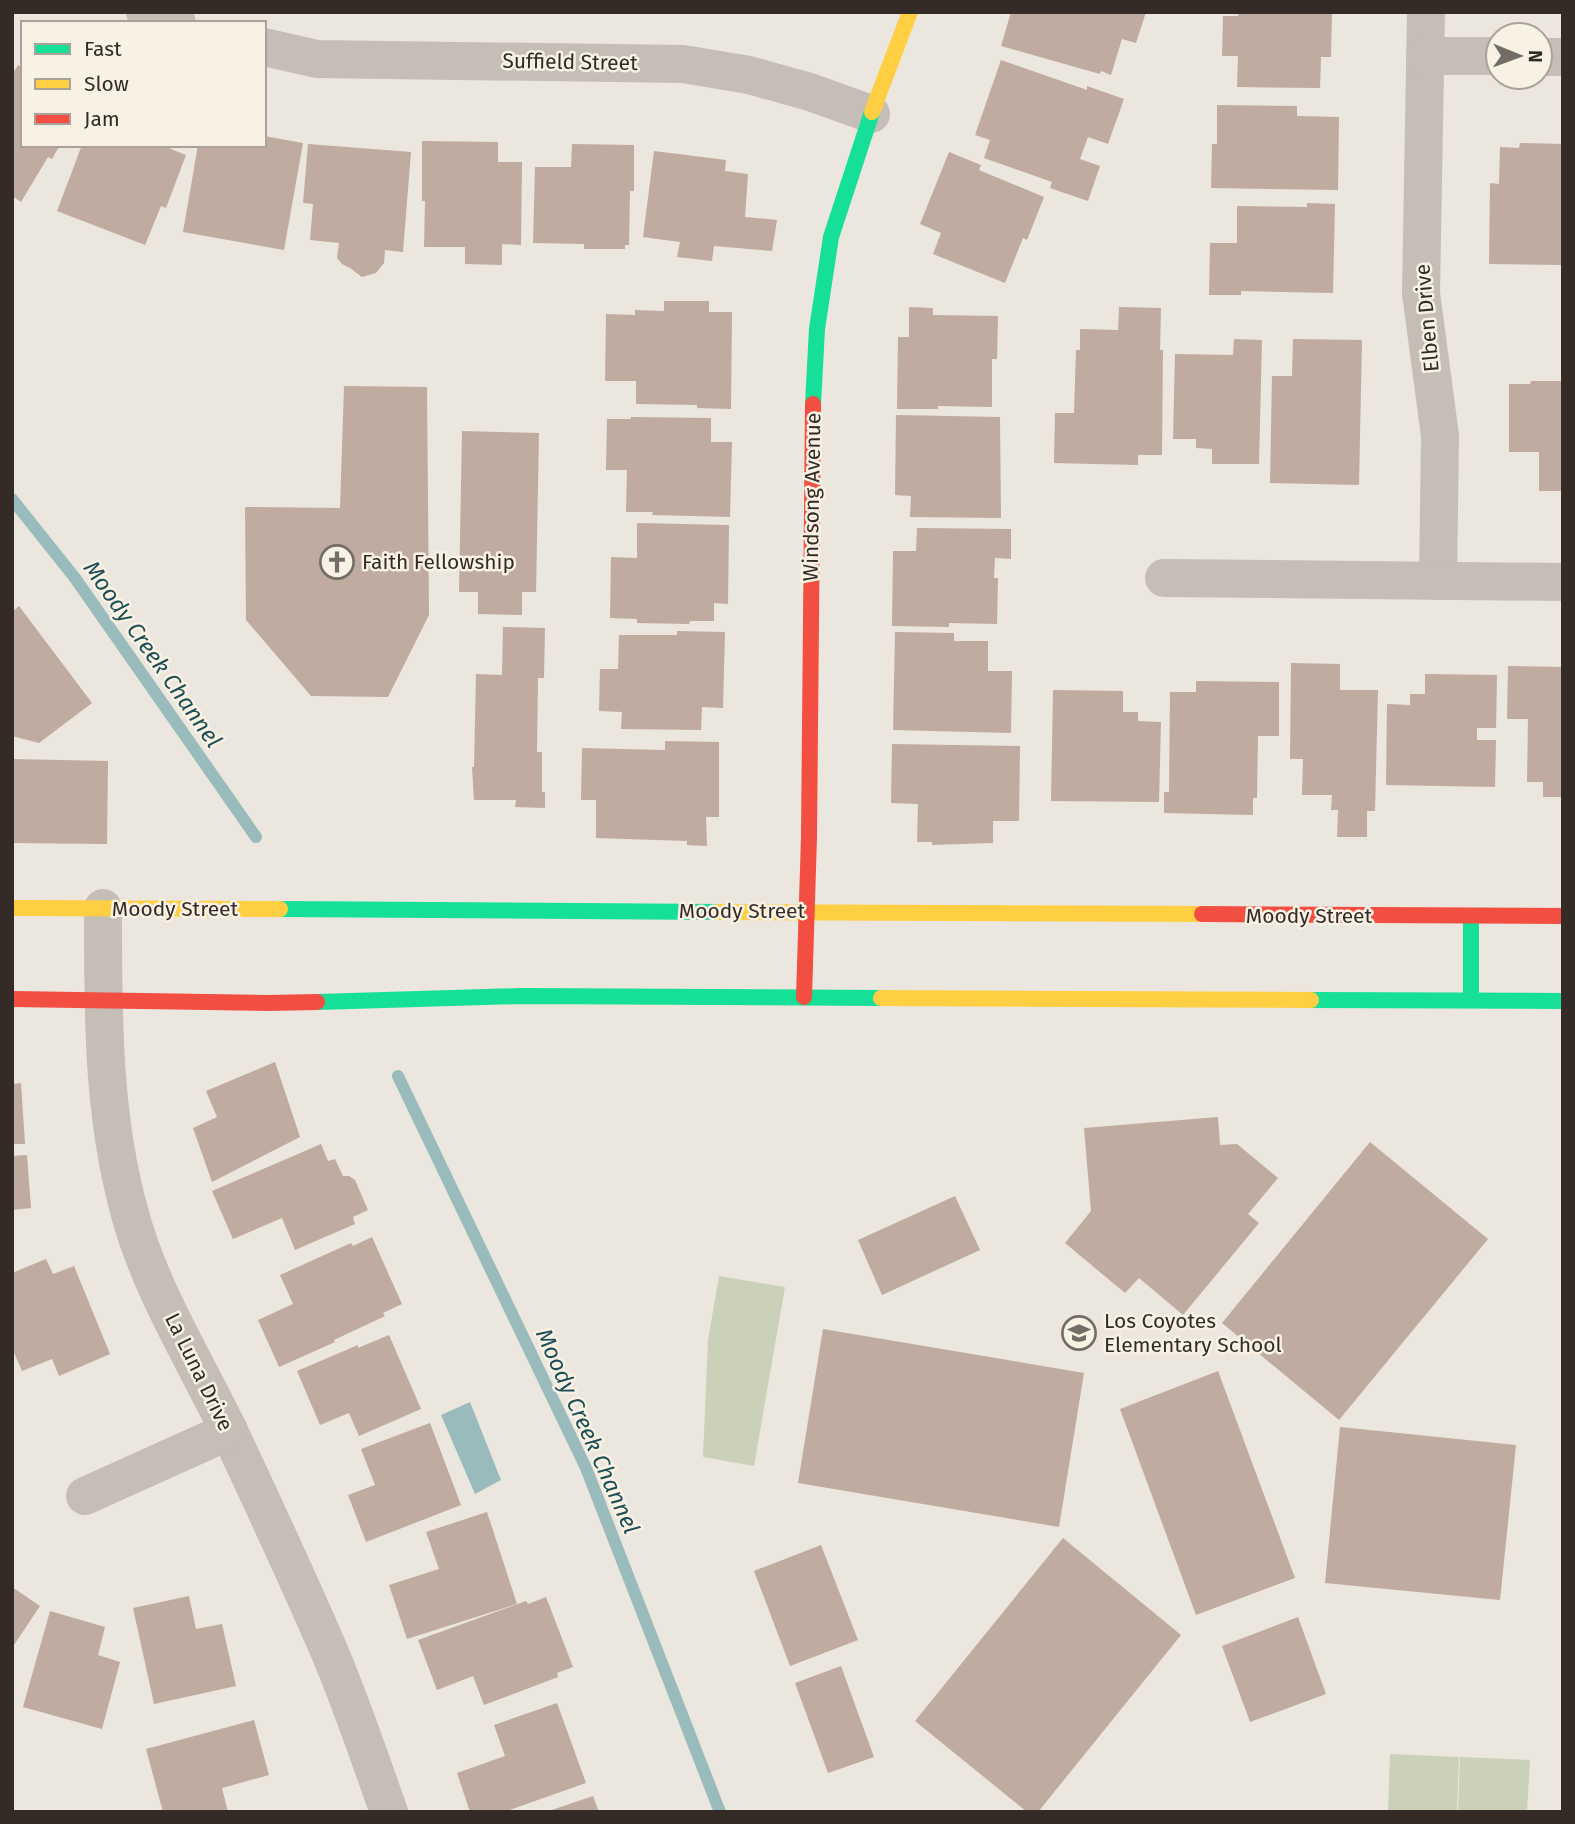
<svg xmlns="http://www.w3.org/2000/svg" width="1575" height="1824" viewBox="0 0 1575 1824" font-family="'Fira Sans',sans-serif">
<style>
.green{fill:#cbd1b8}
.water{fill:#9abbbc}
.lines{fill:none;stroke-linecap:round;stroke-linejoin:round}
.stream{stroke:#9abbbc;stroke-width:12}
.building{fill:#bfab9f}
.street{stroke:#c4beb7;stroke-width:38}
.fast{stroke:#16e098;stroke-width:16}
.slow{stroke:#ffcf43;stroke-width:16}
.jam{stroke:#f24e42;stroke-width:16}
.labels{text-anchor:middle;stroke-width:5;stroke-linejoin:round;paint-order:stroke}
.street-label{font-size:21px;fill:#342b26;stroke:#f9f1e4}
.poi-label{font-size:21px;fill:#342b26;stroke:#f9f1e4;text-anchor:start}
.water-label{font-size:23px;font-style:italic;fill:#1c4e55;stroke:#f9f1e4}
</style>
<rect width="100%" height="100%" fill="#ebe6de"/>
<g class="green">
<path d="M719,1276L785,1287L754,1466L703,1457L708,1340Z"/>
<path d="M1390,1754L1459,1757L1457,1812H1388Z"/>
<path d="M1460,1757L1530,1760L1527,1812H1458Z"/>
</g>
<path class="water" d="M470,1402L501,1480L475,1494L441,1415Z"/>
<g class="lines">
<g class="stream">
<path d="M12,499L75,578L256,837"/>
<path d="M398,1076L586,1468L720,1812"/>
</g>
</g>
<g class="building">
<path d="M1011,12H1146L1136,43L1122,39L1111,75L1101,71L1100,74L1001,46Z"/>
<path d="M1239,12H1332L1331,57H1321L1320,88L1237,87L1238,56H1222L1223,16H1238Z"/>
<path d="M1001,60L1087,90V86L1124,99L1108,144L1088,137L1080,159L1100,166L1088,201L1050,188L1052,182L984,158L990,140L975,135Z"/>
<path d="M18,65L23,68V145H60L52,159L48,157L21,202L12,196V75Z"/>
<path d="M1217,105L1297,106V116L1339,117L1338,190L1211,188L1212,144H1217Z"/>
<path d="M264,136L303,143L284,250L183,232L198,145H264Z"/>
<path d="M422,141L498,142V162H522L521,245L502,244V265L465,264V247H424L425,201H422Z"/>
<path d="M1520,143L1563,144V265L1489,264L1490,183L1499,184L1500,147L1519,148Z"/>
<path d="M308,144L411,152L403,252L385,250L384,263L376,273L362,277L350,268L342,264L337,258L339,243L310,240L313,204L303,203Z"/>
<path d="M572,144L634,145V191H630L629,245H625V249H584V244L533,243L535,167H571Z"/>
<path d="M82,145H161L186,155L166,208L161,206L145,245L57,211Z"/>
<path d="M654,151L726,160L725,171L748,174L745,217L777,220L772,251L714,246L712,261L677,257L680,242L643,237Z"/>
<path d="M949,152L981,165L979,170L1044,197L1027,240L1023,238L1005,283L933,254L941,233L920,224Z"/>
<path d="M1307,203L1335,204L1333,293L1241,291V295H1209L1210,243H1237V206L1307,207Z"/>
<path d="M664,301H709V312H732L731,409L697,408V405L636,404V381H605L606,314L635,315V310L664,311Z"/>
<path d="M909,307L933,308V315L998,316L997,359H992V407L938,406V409H897L898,337H909Z"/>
<path d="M1119,307L1161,308L1160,350H1163L1162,455H1138V465L1054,463L1055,413H1074L1076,350H1080V329L1118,330Z"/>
<path d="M1234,339L1262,340L1259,464H1212V449L1196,448V439H1173L1175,354L1233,355Z"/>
<path d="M1293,339L1362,340L1359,485L1270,483L1272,376H1292Z"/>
<path d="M1531,381H1563V491H1539V452H1509V384H1530Z"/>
<path d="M344,386L427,387L429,615L388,697L311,696L246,620L245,507L340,508Z"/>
<path d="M896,415L1000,417L1001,518L910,517L911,496L895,495Z"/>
<path d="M631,417L711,418V442H732L730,517L652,515L653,512H626L627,470H606L607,419H631Z"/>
<path d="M462,431L539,433L536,592H522V615L478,614V592H459Z"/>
<path d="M637,523L729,525L728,604L714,603V621H690L689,624L637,623V619L610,618L611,557L637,558Z"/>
<path d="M917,528L1011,529V559L995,558L994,578H998L997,624L949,623V627L892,626L893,551H916Z"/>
<path d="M19,606L92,703L39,743L12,736V612Z"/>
<path d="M503,627L545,628L544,678H538L537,752H542V792H545V808L515,807L516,800H474L472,767H474L476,674L502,675Z"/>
<path d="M677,631L725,632L723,708L702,707L701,730L621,729L622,712L599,711L600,669H618L619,635H677Z"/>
<path d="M895,632L954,633V641H988V671H1012L1011,733L893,730Z"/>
<path d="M1291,663L1340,664V690H1378L1375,811H1367V837H1337L1338,810H1331L1332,795H1302L1303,759H1290Z"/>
<path d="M1508,666L1563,667V797H1543V782H1527L1528,719H1507Z"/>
<path d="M1425,674L1497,675L1496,728H1477V740H1496L1495,787L1386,785L1387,704L1410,705V694H1425Z"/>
<path d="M1196,681L1279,682V736H1258L1257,798H1253V815L1164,813V792H1169L1170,692H1196Z"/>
<path d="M1053,690L1123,691V712H1138V721L1161,722L1159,802L1051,801Z"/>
<path d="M665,741L719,742V817H706L707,846L687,845V841L596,838V800H581L582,748L665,750Z"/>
<path d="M892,744L1020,746L1019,821H993V843L932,845V842H917L918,804L891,803Z"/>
<path d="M12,759L108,761L107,844L12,843Z"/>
<path d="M275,1062L300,1137L212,1182L193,1128L217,1117L206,1091Z"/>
<path d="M21,1083L25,1144H12V1084Z"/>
<path d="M1218,1117L1220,1145L1237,1144L1278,1178L1248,1214L1259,1223L1183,1315L1139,1278L1125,1293L1065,1243L1091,1211L1084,1128Z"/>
<path d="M1370,1142L1488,1239L1339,1420L1222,1323Z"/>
<path d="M321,1144L328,1161L335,1159L343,1176H349L355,1180L368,1210L353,1217L355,1224L295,1250L282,1218L233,1239L212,1191Z"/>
<path d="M27,1155L31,1208L12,1210V1156Z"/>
<path d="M955,1196L980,1250L882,1295L858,1240Z"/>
<path d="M372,1237L402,1304L383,1313L385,1316L334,1340L335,1342L279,1367L258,1320L293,1304L280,1275L351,1243L353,1246Z"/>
<path d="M46,1259L53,1274L74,1266L110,1354L59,1376L52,1359L22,1371L12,1348V1273Z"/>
<path d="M823,1329L1084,1373L1059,1527L798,1483Z"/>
<path d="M389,1335L421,1409L359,1436L349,1413L320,1425L297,1371L358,1345V1348Z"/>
<path d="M1218,1371L1295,1578L1196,1615L1120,1409Z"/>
<path d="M430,1423L461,1505L366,1542L348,1495L375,1485L361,1449Z"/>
<path d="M1340,1427L1516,1445L1500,1600L1325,1583Z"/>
<path d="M487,1512L517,1604L407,1639L389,1585L439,1569L426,1532Z"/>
<path d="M1063,1538L1181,1635L1038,1812H1027L915,1721Z"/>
<path d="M821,1545L858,1640L790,1666L754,1571Z"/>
<path d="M12,1587L40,1606L12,1648Z"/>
<path d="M189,1596L196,1629L222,1624L236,1686L154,1704L133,1608Z"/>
<path d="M546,1597L573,1667L557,1673L558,1677L484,1705L473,1676L437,1690L418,1640L526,1601L528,1604Z"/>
<path d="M50,1611L105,1627L98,1655L120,1662L102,1729L23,1707Z"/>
<path d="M1298,1617L1326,1694L1250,1722L1222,1646Z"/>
<path d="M841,1666L874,1757L828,1773L795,1683Z"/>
<path d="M557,1703L586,1783L504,1812H470L457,1773L505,1756L494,1725Z"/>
<path d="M254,1720L269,1775L222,1788L228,1812H163L146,1749Z"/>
<path d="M593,1796L599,1812H549V1811Z"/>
</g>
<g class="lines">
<g class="street">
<path d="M145,12L177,23"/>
<path d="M1426,12L1421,293L1440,436L1438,581"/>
<path d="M264,47L317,59L683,64L749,75L810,92L871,114"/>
<path d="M1425,56H1498"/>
<path d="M1540,57H1563"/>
<path d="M1164,578L1563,582"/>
<path d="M103,908C103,1010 102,1115 130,1214C150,1289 195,1361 229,1431C263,1504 298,1578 330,1653C352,1705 370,1759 389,1812"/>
<path d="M85,1496L229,1431"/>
</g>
<g class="fast">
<path d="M813,404L817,329L831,237L872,112"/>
<path d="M280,909L718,912"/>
<path d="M1471,917V1000"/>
<path d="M1311,1000L1563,1001"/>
<path d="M317,1002L522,996L881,998"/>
</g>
<g class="slow">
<path d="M872,112L910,12"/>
<path d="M12,908L280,909"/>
<path d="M718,912L1202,914"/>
<path d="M881,998L1311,1000"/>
</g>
<g class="jam">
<path d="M1202,914L1563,916"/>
<path d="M804,997L809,837L813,404"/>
<path d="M12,999L268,1003L317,1002"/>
</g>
</g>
<defs>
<g id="church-ring" transform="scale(1.75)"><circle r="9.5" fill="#f9f1e4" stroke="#746c66" stroke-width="1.5"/><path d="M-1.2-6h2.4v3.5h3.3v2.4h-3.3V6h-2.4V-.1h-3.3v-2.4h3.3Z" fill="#746c66"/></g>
<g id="school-ring" transform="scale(1.75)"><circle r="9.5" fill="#f9f1e4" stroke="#746c66" stroke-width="1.5"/><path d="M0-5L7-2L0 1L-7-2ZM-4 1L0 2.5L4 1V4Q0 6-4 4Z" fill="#746c66"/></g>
</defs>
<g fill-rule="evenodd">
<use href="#church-ring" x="337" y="562"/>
<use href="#school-ring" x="1079" y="1333"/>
</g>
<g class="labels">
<g class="street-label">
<text transform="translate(570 62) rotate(1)" y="7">Suffield Street</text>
<text transform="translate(1427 318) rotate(-95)" y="7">Elben Drive</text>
<text transform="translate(812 497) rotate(-89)" y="7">Windsong Avenue</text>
<text x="175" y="916">Moody Street</text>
<text x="742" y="918">Moody Street</text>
<text x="1309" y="923">Moody Street</text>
<text transform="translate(199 1372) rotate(64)" y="7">La Luna Drive</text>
</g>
<g class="poi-label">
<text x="362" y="569">Faith Fellowship</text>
<text x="1104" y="1328">Los Coyotes<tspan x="1104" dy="24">Elementary School</tspan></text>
</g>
<g class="water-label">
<text transform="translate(153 654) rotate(55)" y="8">Moody Creek Channel</text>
<text transform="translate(588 1431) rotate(66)" y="8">Moody Creek Channel</text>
</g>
</g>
<rect width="1575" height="1824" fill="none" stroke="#342b26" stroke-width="28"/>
<rect x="21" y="21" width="245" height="126" fill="#f9f1e4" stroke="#aaa298" stroke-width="2"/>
<rect x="35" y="44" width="35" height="10" fill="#16e098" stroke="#aaa298" stroke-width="2"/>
<text x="84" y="56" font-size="21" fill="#342b26">Fast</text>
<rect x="35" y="79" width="35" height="10" fill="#ffcf43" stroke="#aaa298" stroke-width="2"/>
<text x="84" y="91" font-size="21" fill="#342b26">Slow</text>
<rect x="35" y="114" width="35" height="10" fill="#f24e42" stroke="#aaa298" stroke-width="2"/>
<text x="84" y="126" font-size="21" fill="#342b26">Jam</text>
<g transform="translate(1519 56) rotate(91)"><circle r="33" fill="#f9f1e4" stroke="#aaa298" stroke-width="2"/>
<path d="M0-5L12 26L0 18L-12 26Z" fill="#746c66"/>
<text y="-10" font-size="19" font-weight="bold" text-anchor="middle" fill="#342b26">N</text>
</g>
</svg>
